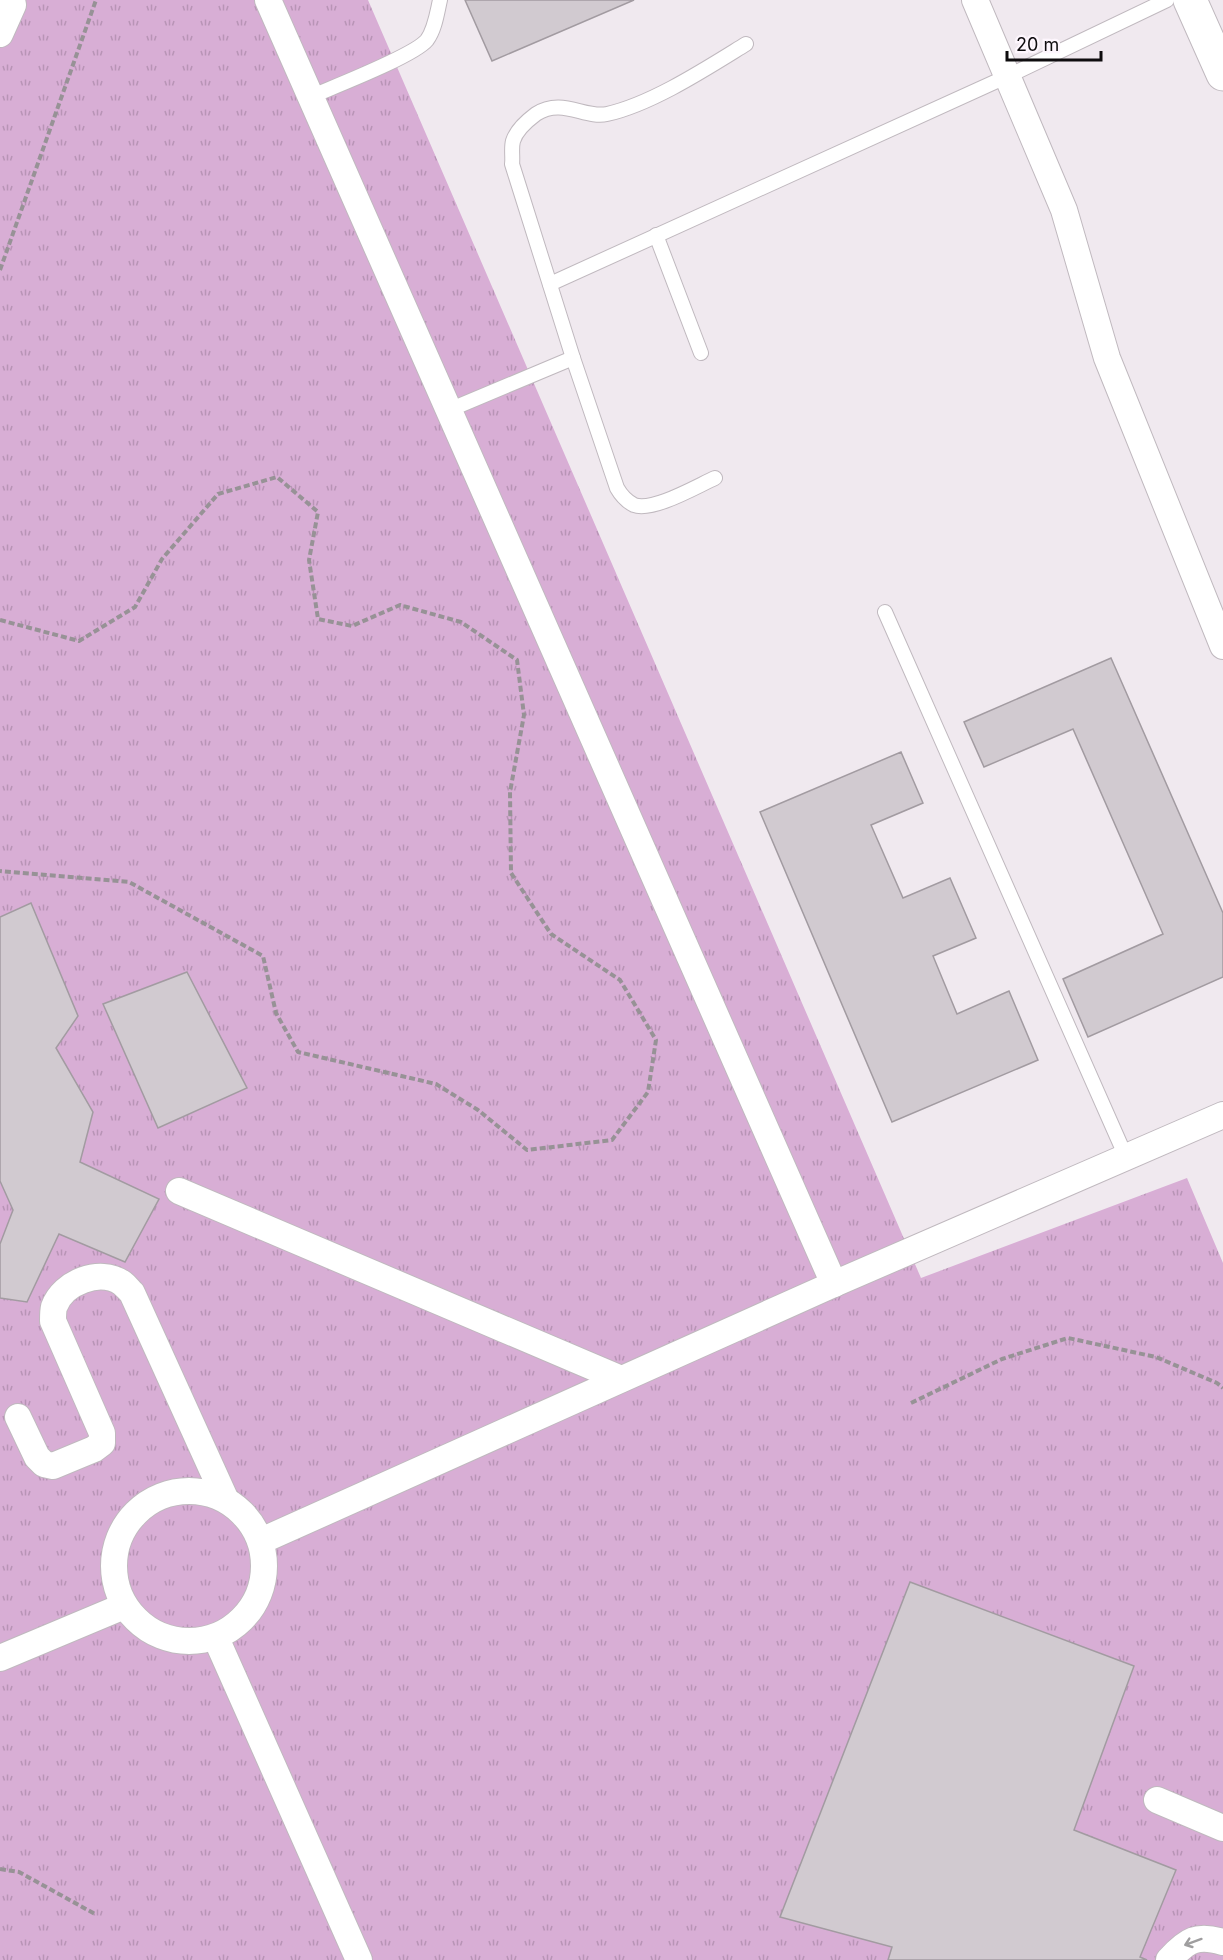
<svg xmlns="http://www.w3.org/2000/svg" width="1223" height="1960" viewBox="0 0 1223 1960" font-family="Inter,sans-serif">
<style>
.park{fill:url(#park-tufts)}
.building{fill:#d1cad0;stroke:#a29ba1;stroke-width:1.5}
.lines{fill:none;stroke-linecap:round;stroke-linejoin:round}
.lane-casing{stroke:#c0b9bf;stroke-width:16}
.street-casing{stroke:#c0b9bf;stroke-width:28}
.secondary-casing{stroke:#c0b9bf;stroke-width:35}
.path{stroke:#979296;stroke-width:4;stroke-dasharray:6 3;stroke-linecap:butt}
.lane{stroke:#fff;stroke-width:14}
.street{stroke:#fff;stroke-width:26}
.secondary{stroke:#fff;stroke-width:33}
.oneway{stroke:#9f9e9f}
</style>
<defs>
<pattern id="park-tufts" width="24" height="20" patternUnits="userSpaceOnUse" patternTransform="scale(1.5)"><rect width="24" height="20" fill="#d8aed5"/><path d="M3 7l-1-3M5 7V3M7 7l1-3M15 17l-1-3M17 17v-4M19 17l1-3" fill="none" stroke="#b894b6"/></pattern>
</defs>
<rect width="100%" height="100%" fill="#f0e9ef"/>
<path class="park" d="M0,0H368L921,1278L1187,1178L1223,1263V1960H0Z"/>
<g class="building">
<path d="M465,0H634L492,61Z"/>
<path d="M1111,658L1223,913V977L1088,1037L1063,979L1163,934L1073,729L984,767L964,722Z"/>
<path d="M901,752L923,803L871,825L903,898L950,878L976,938L933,956L957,1014L1009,991L1038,1060L892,1122L760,812Z"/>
<path d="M31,903L78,1016L56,1048L93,1112L80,1162L159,1199L125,1262L59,1234L27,1302L0,1298V1244L13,1210L0,1181V917Z"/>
<path d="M187,972L247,1088L158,1128L103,1004Z"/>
<path d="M910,1582L1134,1666L1074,1830L1176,1870L1140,1957L1147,1960H888L892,1947L780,1917Z"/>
</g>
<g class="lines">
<g class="lane-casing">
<g id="lane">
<path d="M310,97C333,87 414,56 427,40C435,29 437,13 440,0"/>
<path d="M656,235L701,353"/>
<path d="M550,284L1008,76L1167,0"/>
<path d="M449,410L573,358"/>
<path d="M715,478C697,486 653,512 634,505C626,501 621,495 617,488L573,358L512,164C513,158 511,148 513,141C516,131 528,120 536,114C562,97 585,119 607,114C652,104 707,68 746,44"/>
<path d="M885,612L1126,1157"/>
</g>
</g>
<g class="street-casing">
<g id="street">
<path d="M268,0L834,1284"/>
<path d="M975,0L1064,210L1107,358L1223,646"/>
<path d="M0,34L13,5L12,0"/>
<path d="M179,1191L621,1379"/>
<path d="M18,1417L37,1457L44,1464L53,1466L94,1449L102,1443V1433L53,1321C53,1317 53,1311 54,1307C63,1282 100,1268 122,1283C126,1286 129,1290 132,1293L225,1498"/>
<circle cx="189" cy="1566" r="75"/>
<path d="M261,1541L834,1284L1223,1115"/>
<path d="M216,1638L359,1960"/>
<path d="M0,1658L124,1606"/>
<path d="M1157,1800L1223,1828"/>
<path d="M1169,1960C1187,1940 1197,1934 1223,1942"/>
</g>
</g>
<g class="secondary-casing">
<path id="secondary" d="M1190,0L1223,74"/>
</g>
<g class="path">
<path d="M0,270L96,0"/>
<path d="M0,620L79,641L135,607L162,559L218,494L277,477L318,512L309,560L318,619L352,626L400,605L461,622L517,660L524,715L510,792L511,873L551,934L620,980L656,1040L648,1092L612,1140L527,1150L478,1110L436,1084L298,1052L276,1013L263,956L129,882L0,871"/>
<path d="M911,1403L1002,1359L1068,1338L1156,1357L1217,1383L1223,1388"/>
<path d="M0,1869L19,1872L95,1914"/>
</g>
<use href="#lane" class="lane"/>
<use href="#street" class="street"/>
<use href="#secondary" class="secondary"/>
</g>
<defs><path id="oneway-shaft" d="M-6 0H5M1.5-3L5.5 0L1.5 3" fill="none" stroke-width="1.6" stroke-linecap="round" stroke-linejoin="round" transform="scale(1.5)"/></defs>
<use class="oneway" href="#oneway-shaft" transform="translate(1193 1942) rotate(160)"/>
<path d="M1007 51v9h94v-9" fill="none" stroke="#0e0c0e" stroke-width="3"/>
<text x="1016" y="51" font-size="18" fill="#0e0c0e" stroke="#fdf6fd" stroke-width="4.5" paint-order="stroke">20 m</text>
</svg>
